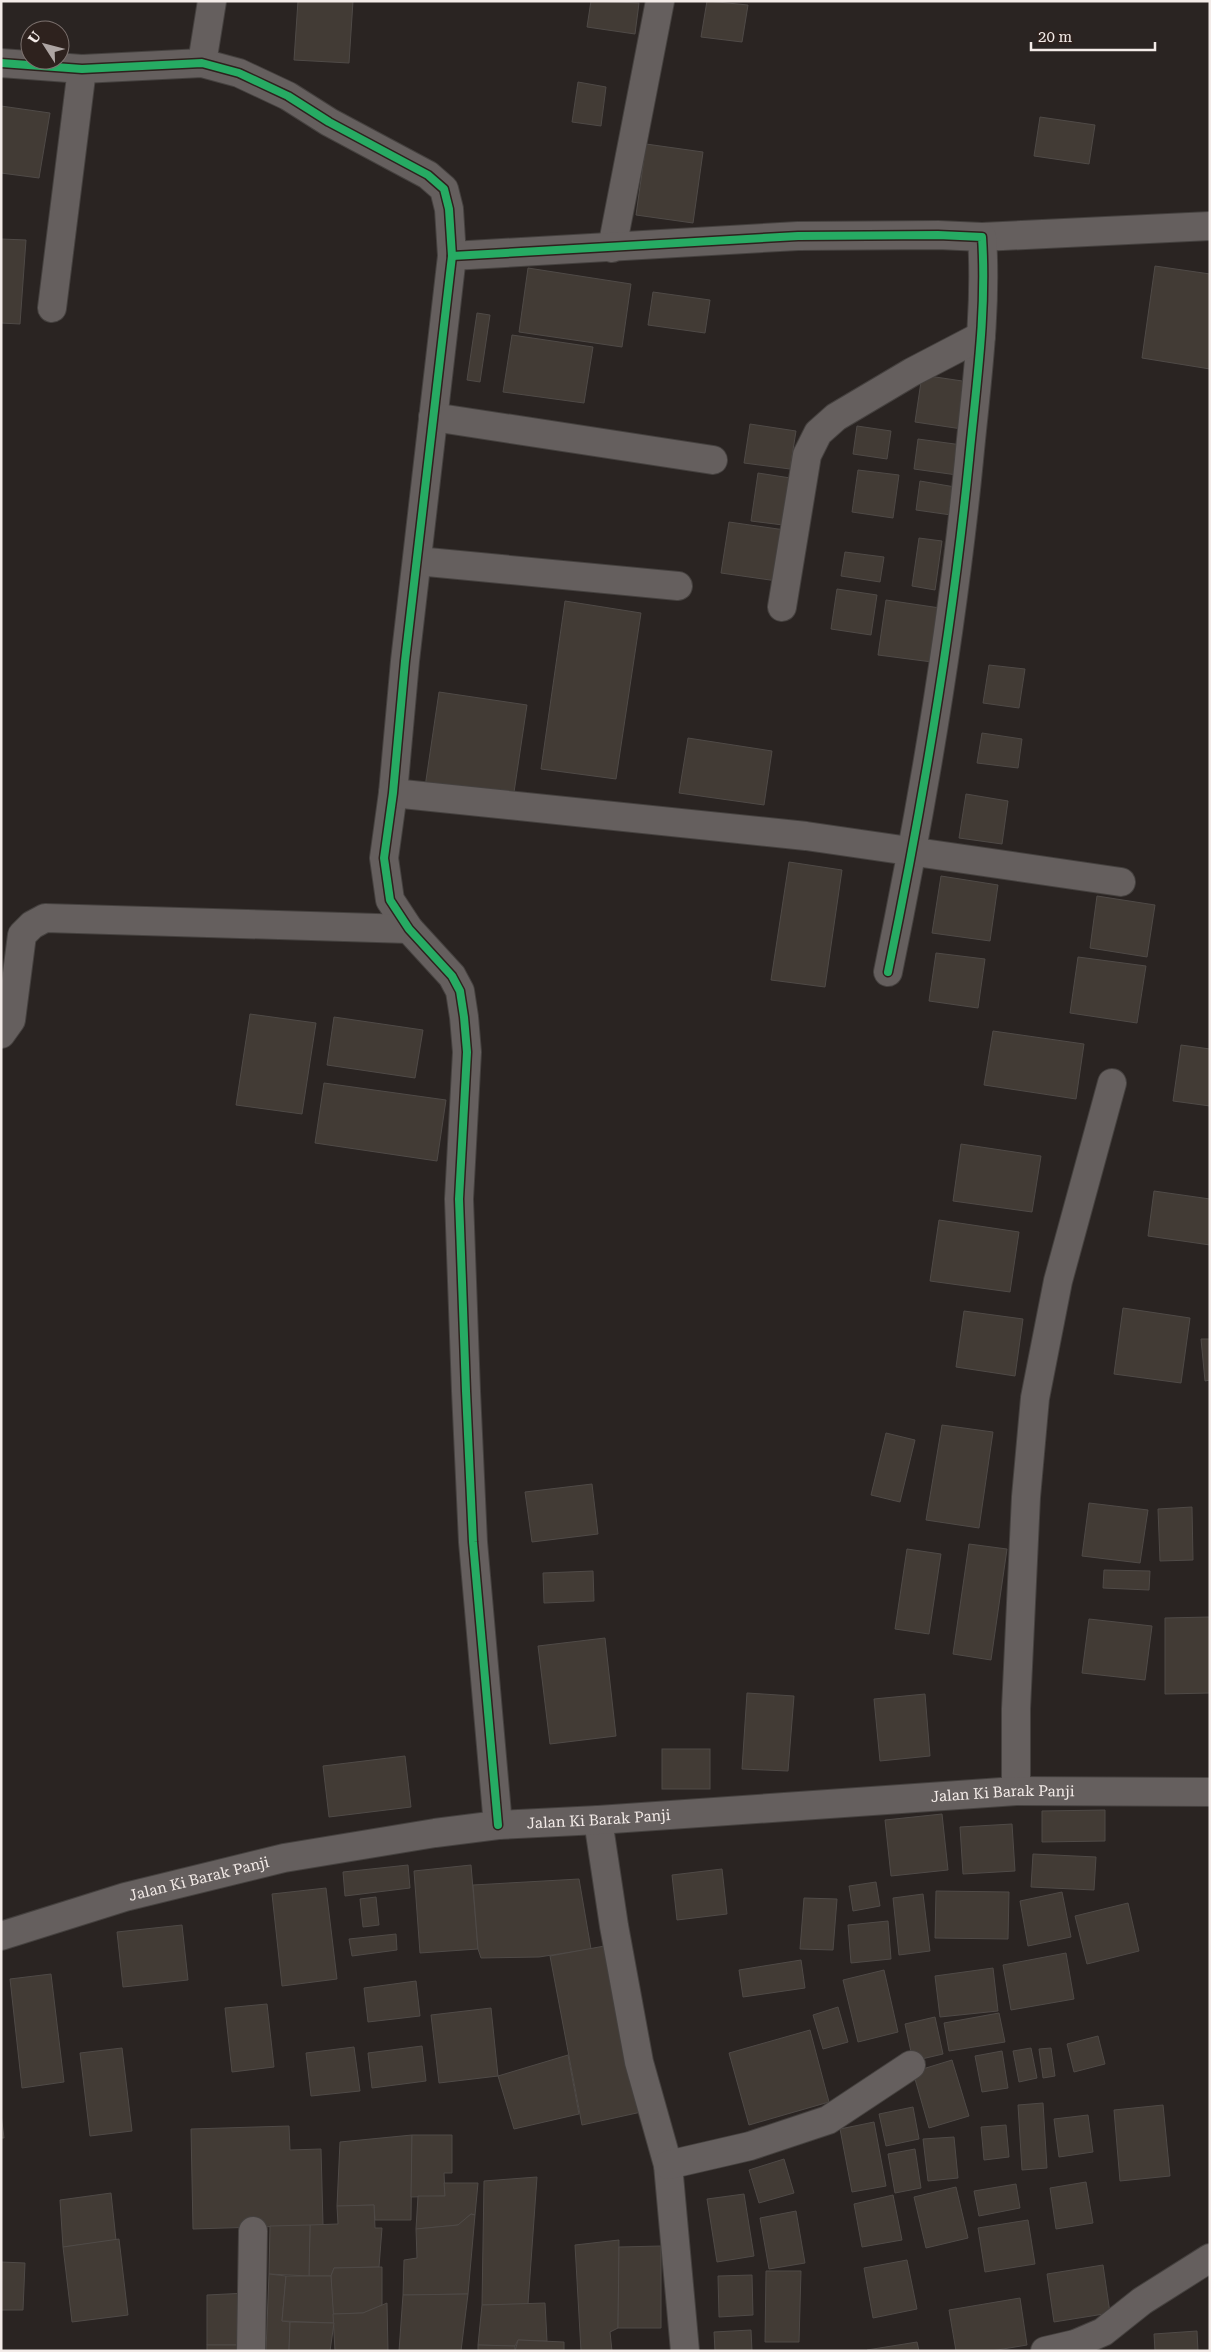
<svg xmlns="http://www.w3.org/2000/svg" width="1211" height="2352" viewBox="0 0 1211 2352" font-family="'Roboto Serif',serif">
<style>
.building{fill:#423b35;stroke:#4f4a47}
.lines{fill:none;stroke-linecap:round;stroke-linejoin:round}
.minor-casing{stroke:#45413f;stroke-width:30}
.minor{stroke:#655f5e;stroke-width:28}
.cycleway-casing{stroke:#2e221e;stroke-width:11}
.cycleway{stroke:#26ab63;stroke-width:8}
.labels{text-anchor:middle;stroke-width:5;stroke-linejoin:round;paint-order:stroke}
.street-label{font-size:15px;fill:#f3ebe8;stroke:#2e221e}
</style>
<rect width="100%" height="100%" fill="#2a2422"/>
<g class="building">
<path d="M298,1H353L349,63L294,60Z"/>
<path d="M591,1L639,3L635,34L587,27Z"/>
<path d="M707,1L748,5L742,42L701,37Z"/>
<path d="M578,82L606,87L601,126L572,122Z"/>
<path d="M1,106L50,113L39,178L1,173Z"/>
<path d="M1040,117L1095,125L1089,164L1034,156Z"/>
<path d="M646,144L703,152L693,223L636,215Z"/>
<path d="M1,239L26,240L20,324L1,323Z"/>
<path d="M1155,266L1210,274V369L1142,358Z"/>
<path d="M528,268L631,284L622,347L519,332Z"/>
<path d="M653,292L710,300L705,333L648,325Z"/>
<path d="M477,313L490,315L480,382L467,380Z"/>
<path d="M512,335L593,347L584,403L503,392Z"/>
<path d="M922,375L969,382L962,429L915,422Z"/>
<path d="M750,424L796,431L790,469L744,463Z"/>
<path d="M857,426L891,431L887,459L853,454Z"/>
<path d="M918,439L962,445L957,475L914,469Z"/>
<path d="M858,470L899,475L893,518L852,512Z"/>
<path d="M758,473L797,479L791,526L751,521Z"/>
<path d="M920,481L955,487L951,515L916,510Z"/>
<path d="M729,522L785,530L777,581L721,573Z"/>
<path d="M919,538L942,541L935,590L912,586Z"/>
<path d="M845,552L884,557L880,582L841,576Z"/>
<path d="M837,589L877,595L871,635L831,629Z"/>
<path d="M886,600L940,608L932,662L878,655Z"/>
<path d="M565,601L641,613L616,779L541,769Z"/>
<path d="M989,665L1025,669L1019,708L983,703Z"/>
<path d="M439,692L527,705L513,799L425,787Z"/>
<path d="M982,733L1022,739L1018,768L977,763Z"/>
<path d="M688,738L772,751L764,805L679,793Z"/>
<path d="M966,794L1008,801L1002,844L959,838Z"/>
<path d="M789,862L842,870L825,987L771,980Z"/>
<path d="M941,876L998,885L990,941L932,933Z"/>
<path d="M1097,896L1155,905L1147,957L1090,948Z"/>
<path d="M936,953L985,959L978,1008L929,1001Z"/>
<path d="M1078,957L1146,966L1137,1023L1070,1013Z"/>
<path d="M250,1014L316,1023L302,1114L236,1105Z"/>
<path d="M334,1017L423,1030L415,1078L327,1065Z"/>
<path d="M993,1031L1084,1044L1076,1099L984,1085Z"/>
<path d="M1181,1045L1210,1049V1106L1173,1101Z"/>
<path d="M324,1083L446,1100L437,1161L315,1143Z"/>
<path d="M961,1144L1041,1156L1032,1212L953,1201Z"/>
<path d="M1154,1191L1210,1199V1245L1148,1236Z"/>
<path d="M939,1220L1019,1232L1010,1292L930,1281Z"/>
<path d="M1123,1308L1190,1318L1181,1383L1114,1374Z"/>
<path d="M964,1311L1023,1319L1015,1376L956,1367Z"/>
<path d="M1201,1339H1210V1380L1205,1381Z"/>
<path d="M942,1425L993,1432L979,1528L926,1520Z"/>
<path d="M886,1433L915,1440L900,1502L871,1495Z"/>
<path d="M592,1484L598,1534L532,1542L525,1492Z"/>
<path d="M1089,1503L1148,1510L1140,1563L1082,1556Z"/>
<path d="M1192,1507L1193,1560L1160,1561L1158,1509Z"/>
<path d="M969,1544L1007,1549L991,1660L953,1654Z"/>
<path d="M907,1549L941,1554L929,1634L895,1629Z"/>
<path d="M1104,1570L1150,1571L1149,1590L1103,1588Z"/>
<path d="M593,1571L594,1601L544,1603L543,1573Z"/>
<path d="M1210,1617V1693L1165,1694V1618Z"/>
<path d="M1089,1619L1152,1626L1145,1680L1082,1673Z"/>
<path d="M605,1638L616,1736L550,1744L538,1646Z"/>
<path d="M747,1693L794,1696L788,1771L742,1769Z"/>
<path d="M925,1694L930,1756L880,1761L874,1699Z"/>
<rect x="662" y="1749" width="48" height="40"/>
<path d="M405,1756L411,1807L329,1817L323,1766Z"/>
<path d="M1105,1810V1841L1042,1842V1811Z"/>
<path d="M942,1814L948,1870L891,1876L885,1820Z"/>
<path d="M1012,1824L1015,1871L963,1874L960,1827Z"/>
<path d="M1033,1854L1096,1857L1094,1890L1031,1887Z"/>
<path d="M408,1865L410,1888L345,1896L343,1872Z"/>
<path d="M471,1865L478,1949L420,1953L414,1871Z"/>
<path d="M722,1869L727,1914L677,1920L672,1875Z"/>
<path d="M579,1879L591,1949L539,1957L481,1958L478,1949L473,1885Z"/>
<path d="M876,1882L880,1906L853,1911L849,1886Z"/>
<path d="M326,1888L337,1979L282,1986L272,1894Z"/>
<path d="M936,1891L1009,1892L1008,1939L935,1938Z"/>
<path d="M1062,1892L1071,1937L1028,1946L1020,1901Z"/>
<path d="M923,1894L930,1951L899,1955L893,1898Z"/>
<path d="M376,1897L379,1925L363,1927L360,1899Z"/>
<path d="M804,1898L837,1899L833,1950L800,1949Z"/>
<path d="M1128,1903L1139,1951L1087,1964L1075,1916Z"/>
<path d="M888,1921L891,1959L851,1963L848,1925Z"/>
<path d="M182,1925L188,1980L123,1987L117,1932Z"/>
<path d="M396,1934L397,1950L352,1956L349,1939Z"/>
<path d="M610,1945L646,2111L582,2125L550,1956Z"/>
<path d="M1066,1953L1074,1999L1011,2010L1003,1965Z"/>
<path d="M801,1960L805,1988L743,1997L739,1970Z"/>
<path d="M993,1968L998,2011L940,2017L935,1976Z"/>
<path d="M884,1970L898,2032L858,2042L843,1980Z"/>
<path d="M51,1974L64,2082L22,2088L10,1979Z"/>
<path d="M416,1981L420,2016L368,2022L364,1988Z"/>
<path d="M267,2004L274,2067L232,2072L225,2008Z"/>
<path d="M838,2007L848,2042L823,2049L813,2015Z"/>
<path d="M491,2008L498,2076L439,2083L431,2015Z"/>
<path d="M999,2013L1005,2042L949,2051L944,2023Z"/>
<path d="M935,2017L943,2054L913,2061L905,2024Z"/>
<path d="M810,2030L829,2102L749,2125L729,2053Z"/>
<path d="M1098,2036L1105,2064L1074,2072L1067,2044Z"/>
<path d="M422,2046L426,2081L372,2088L368,2053Z"/>
<path d="M354,2047L360,2091L311,2096L306,2053Z"/>
<path d="M122,2048L132,2131L90,2136L80,2053Z"/>
<path d="M1031,2048L1037,2078L1019,2082L1013,2051Z"/>
<path d="M1051,2048L1055,2076L1043,2078L1039,2049Z"/>
<path d="M1002,2051L1008,2088L982,2092L975,2056Z"/>
<path d="M568,2055L579,2114L514,2129L498,2076Z"/>
<path d="M952,2060L969,2116L929,2128L913,2072Z"/>
<path d="M1043,2103L1047,2168L1022,2170L1018,2105Z"/>
<path d="M1163,2105L1170,2176L1120,2181L1114,2110Z"/>
<path d="M913,2107L919,2139L886,2146L879,2114Z"/>
<path d="M1,2114L4,2138H1Z"/>
<path d="M1088,2115L1093,2152L1059,2157L1054,2119Z"/>
<path d="M874,2122L886,2186L852,2192L840,2129Z"/>
<path d="M1006,2125L1009,2157L984,2160L981,2127Z"/>
<path d="M289,2126L290,2150L321,2149L323,2225L193,2229L191,2129Z"/>
<path d="M412,2135L411,2220H375L374,2205L337,2206L340,2142Z"/>
<path d="M412,2135H452V2173H444L445,2196L411,2197Z"/>
<path d="M954,2137L958,2178L928,2181L923,2139Z"/>
<path d="M915,2149L921,2188L895,2193L888,2154Z"/>
<path d="M784,2159L794,2193L759,2203L749,2170Z"/>
<path d="M537,2177L528,2304L482,2305L484,2181Z"/>
<path d="M1086,2182L1093,2223L1056,2229L1050,2188Z"/>
<path d="M444,2183H478L475,2215L471,2214L458,2225L416,2229L418,2196H445Z"/>
<path d="M1016,2184L1020,2208L979,2216L974,2191Z"/>
<path d="M956,2187L968,2238L926,2248L914,2197Z"/>
<path d="M111,2193L116,2240L63,2247L60,2200Z"/>
<path d="M744,2194L754,2256L717,2262L707,2199Z"/>
<path d="M893,2195L902,2240L862,2247L854,2204Z"/>
<path d="M374,2205L375,2228H382L379,2267L334,2268L331,2276H309L310,2225L338,2224L337,2206Z"/>
<path d="M796,2211L805,2263L769,2269L760,2218Z"/>
<path d="M471,2214L475,2215L468,2294L403,2295L404,2260L417,2258L416,2229L458,2225Z"/>
<path d="M1028,2220L1035,2264L985,2272L978,2228Z"/>
<path d="M310,2225L309,2276L269,2274L270,2226Z"/>
<path d="M119,2239L128,2315L72,2322L63,2247Z"/>
<path d="M619,2240L618,2328L610,2332L612,2351H581L575,2245Z"/>
<path d="M661,2246V2328H618L619,2247Z"/>
<path d="M907,2260L917,2309L873,2318L864,2268Z"/>
<path d="M1,2262L25,2263L23,2310H1Z"/>
<path d="M1103,2265L1110,2313L1054,2322L1047,2274Z"/>
<path d="M382,2267V2305L363,2313L333,2314L331,2276L334,2268Z"/>
<path d="M766,2271H801L799,2342H765Z"/>
<path d="M269,2274L286,2276L282,2321L290,2322L289,2351H266Z"/>
<path d="M752,2275L753,2315L719,2317L718,2276Z"/>
<path d="M286,2276H331L334,2323L282,2321Z"/>
<path d="M247,2293L246,2345H207V2295Z"/>
<path d="M468,2294L461,2351H399L403,2295Z"/>
<path d="M1020,2298L1027,2345L991,2351H956L949,2310Z"/>
<path d="M387,2303L388,2351H335L333,2314L363,2313Z"/>
<path d="M545,2303L547,2341L518,2340L515,2346L478,2345L482,2305Z"/>
<path d="M290,2322L334,2323L330,2351H289Z"/>
<path d="M751,2330L752,2351H715L714,2332Z"/>
<path d="M1197,2331L1198,2351H1155L1154,2334Z"/>
<path d="M518,2340L564,2342V2351H515Z"/>
<path d="M917,2342L919,2351H867V2350Z"/>
<rect x="207" y="2345" width="39" height="6"/>
<path d="M478,2345L515,2346V2351H478Z"/>
</g>
<g class="lines">
<g class="minor-casing">
<g id="minor">
<path d="M1,63L82,69L202,63L239,73L288,96L329,122L428,175L444,189L449,209L452,256L405,661L393,793L384,858L390,900L409,929L452,976L460,991L464,1017L467,1052L459,1199L466,1391L473,1542L498,1825"/>
<path d="M202,63L212,1"/>
<path d="M982,237L1210,226"/>
<path d="M612,248L660,1"/>
<path d="M452,256L798,236L938,235L982,237C987,312 976,386 969,460C952,632 923,802 888,972"/>
<path d="M52,308L82,69"/>
<path d="M433,417L713,460"/>
<path d="M417,561L678,586"/>
<path d="M782,607L807,455L818,433L836,417L912,372L981,336"/>
<path d="M393,793L806,836L1121,882"/>
<path d="M1,1034L11,1020L22,935L32,925L45,918L409,929"/>
<path d="M1016,1791V1709L1026,1497L1035,1398L1058,1281L1112,1083"/>
<path d="M598,1820L614,1926L639,2062L668,2165L685,2351"/>
<path id="s1" d="M1,1936L125,1897L284,1858L435,1833L498,1825L598,1820L1016,1791L1210,1792"/>
<path d="M668,2165L750,2146L828,2120L911,2065"/>
<path d="M251,2351L253,2231"/>
<path d="M1045,2351L1075,2344L1103,2332L1142,2301L1210,2258"/>
</g>
</g>
<use href="#minor" class="minor"/>
<g class="cycleway-casing">
<g id="cycleway">
<path d="M1,63L82,69L202,63L239,73L288,96L329,122L428,175L444,189L449,209L452,256L405,661L393,793L384,858L390,900L409,929L452,976L460,991L464,1017L467,1052L459,1199L466,1391L473,1542L498,1825"/>
<path d="M452,256L798,236L938,235L982,237C987,312 976,386 969,460C952,632 923,802 888,972"/>
</g>
</g>
<use href="#cycleway" class="cycleway"/>
</g>
<g class="labels">
<g class="street-label">
<text dy="5" stroke="none"><textPath href="#s1" startOffset="1016">Jalan Ki Barak Panji</textPath></text>
<text dy="5" stroke="none"><textPath href="#s1" startOffset="611">Jalan Ki Barak Panji</textPath></text>
<text dy="5" stroke="none"><textPath href="#s1" startOffset="206">Jalan Ki Barak Panji</textPath></text>
</g>
</g>
<rect width="1211" height="2352" fill="none" stroke="#f3ebe8" stroke-width="5"/>
<g transform="translate(45 45) rotate(306)"><circle r="24" fill="#2e221e" stroke="#7d726f"/>
<path d="M0-4L9 19L0 12L-9 19Z" fill="#ada5a3"/>
<text y="-8" font-size="14" font-weight="bold" text-anchor="middle" fill="#f3ebe8">U</text>
</g>
<path d="M1031 42v8h124v-8" fill="none" stroke="#f3ebe8" stroke-width="2.5"/>
<text x="1038" y="42" font-size="15" fill="#f3ebe8" stroke="#2e221e" stroke-width="4" paint-order="stroke">20 m</text>
</svg>
